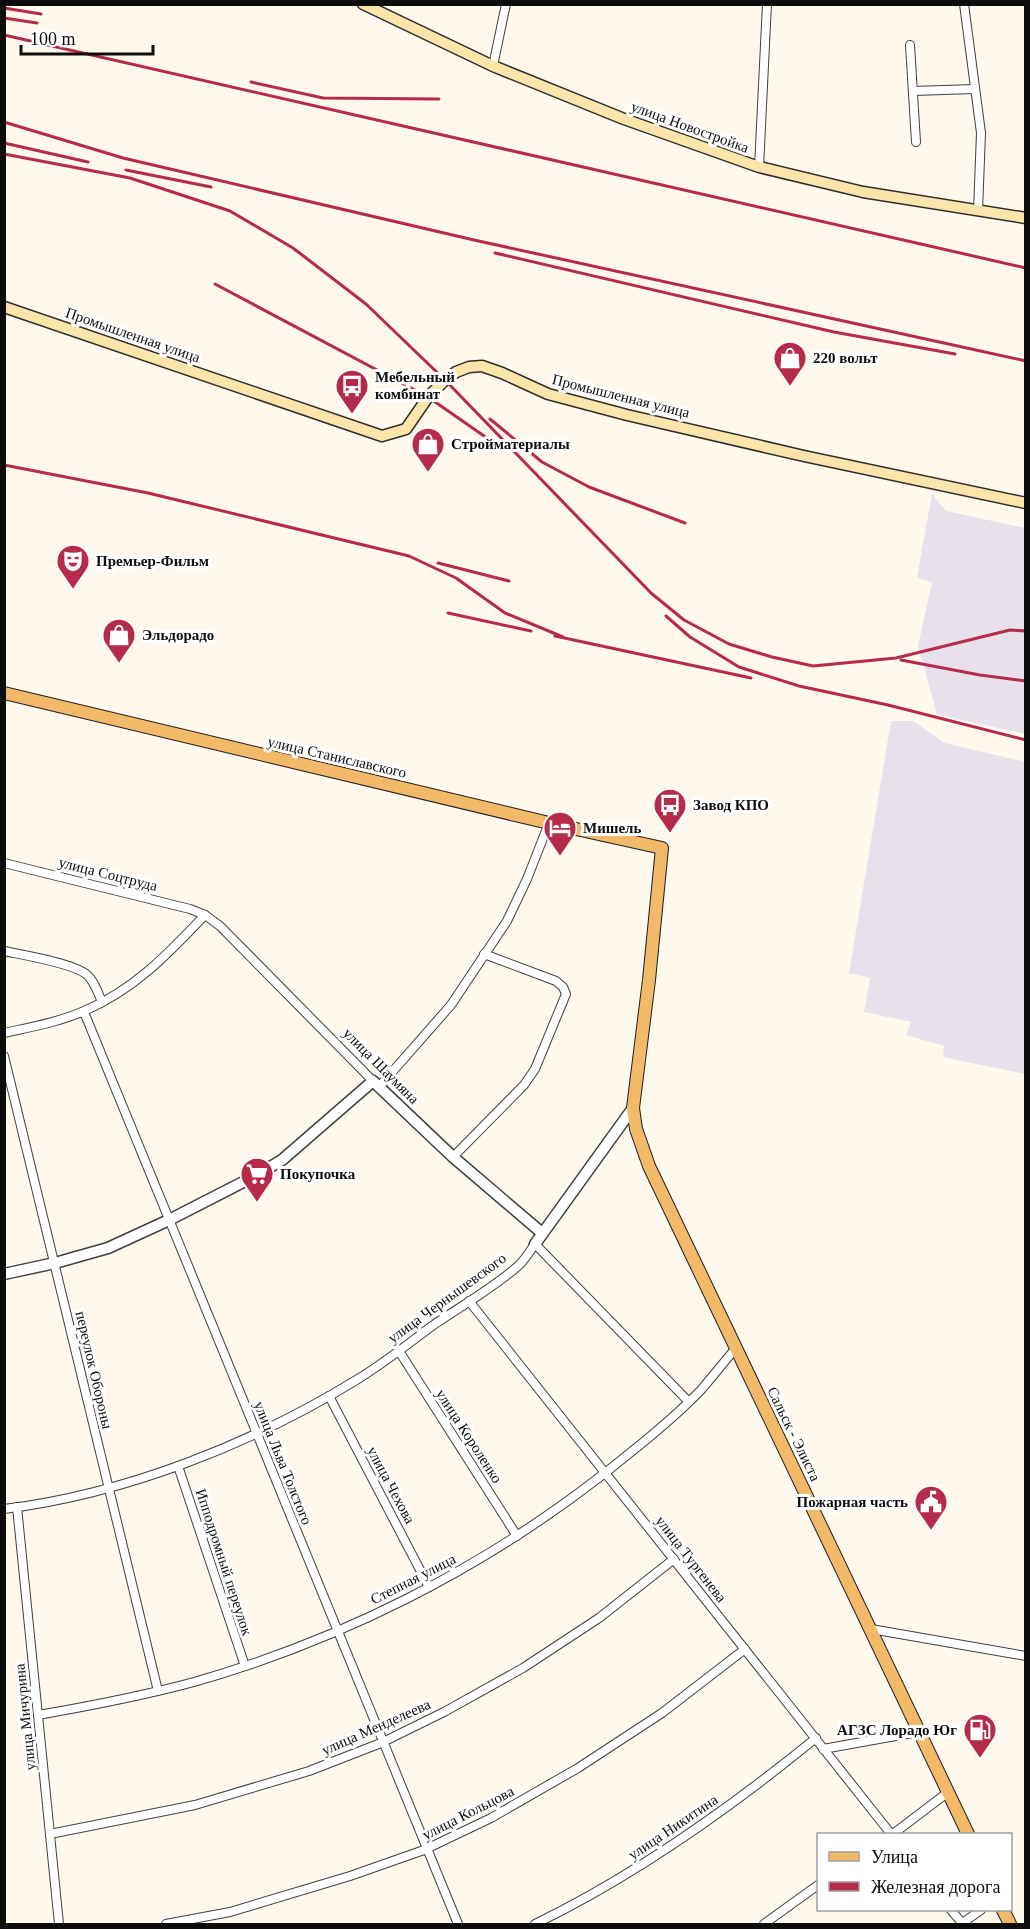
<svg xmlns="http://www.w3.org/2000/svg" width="1030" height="1929" viewBox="0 0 1030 1929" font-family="'Times New Roman',serif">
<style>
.industrial{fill:#e8e1eb}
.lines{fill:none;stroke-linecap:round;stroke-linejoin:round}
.minor-casing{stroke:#404040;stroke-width:10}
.tertiary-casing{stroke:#404040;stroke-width:13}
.secondary-casing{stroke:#2f2f2f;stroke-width:13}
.primary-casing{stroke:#1e1e1e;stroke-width:14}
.minor{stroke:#fff;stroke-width:8}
.tertiary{stroke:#fff;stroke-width:10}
.secondary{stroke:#fbe5ab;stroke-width:10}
.primary{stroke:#f2b969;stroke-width:12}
.rail{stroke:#b62b4a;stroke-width:3}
.labels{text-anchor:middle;stroke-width:6;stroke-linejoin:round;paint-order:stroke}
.street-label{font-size:15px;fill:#0d0d0d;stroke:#fff}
.poi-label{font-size:15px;font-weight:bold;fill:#0d0d0d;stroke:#fff;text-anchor:start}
</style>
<rect width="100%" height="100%" fill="#fef8ed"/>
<g class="industrial">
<path d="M932,494L946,511L1025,528V734L937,714L918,646L932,583L917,577Z"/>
<path d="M891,721H913L945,743L1025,762V1074L943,1057L944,1046L906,1035L911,1022L864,1012L870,978L849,973Z"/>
</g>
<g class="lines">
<g class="minor-casing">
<g id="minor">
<path d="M964,4L981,133L978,211"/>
<path d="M910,45L916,142"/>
<path d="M493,66L506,4"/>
<path d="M913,91L975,89"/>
<path d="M759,167L767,4"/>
<path d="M4,863L190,909L205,915L220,926L373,1081"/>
<path d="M4,951C23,955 72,963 86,974C94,980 98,993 102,1002"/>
<path d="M84,1012L458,1924"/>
<path d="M4,1033C31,1027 59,1022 84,1011C134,990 168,954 205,915"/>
<path d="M4,1056L158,1691"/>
<path d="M379,1087L451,1005L507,921L527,879L549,823"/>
<path d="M453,1157L524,1085L535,1069L566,994L563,987L556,981L484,954"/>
<path d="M469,1301L891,1834"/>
<path d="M399,1351L517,1536"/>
<path d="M329,1396L429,1587"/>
<path d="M178,1466L245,1666"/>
<path d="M17,1507L59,1924"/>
<path d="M4,1509C126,1494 254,1443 358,1379C384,1363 408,1344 432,1326C461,1306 492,1289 518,1266C525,1260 530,1251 535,1244L688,1401"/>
<path d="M871,1629L1026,1656"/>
<path d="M38,1715C90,1706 142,1696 194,1682C341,1640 480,1570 601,1476C635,1449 671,1421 701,1390C713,1376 724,1362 736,1348"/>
<path d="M823,1749L918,1732"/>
<path d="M50,1834L195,1805L309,1771L381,1743L444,1712L523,1668L599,1618L674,1559"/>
<path d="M893,1834L947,1793"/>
<path d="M951,1910L962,1923"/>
<path d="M166,1924L230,1912L350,1876L424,1850L491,1818L578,1768L662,1713L745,1649"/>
<path d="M535,1924C636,1875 729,1809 816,1738"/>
<path d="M764,1924L818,1885"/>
<path d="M961,1924L981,1910"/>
</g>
</g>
<g class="tertiary-casing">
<g id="tertiary">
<path d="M535,1244L633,1108"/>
<path d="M4,1274L55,1263L108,1248L169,1220L255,1176L282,1160L373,1081L453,1157L542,1233"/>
</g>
</g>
<g class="secondary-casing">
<g id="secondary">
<path d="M363,4L493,66L624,119L759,167L863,192L1026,218"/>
<path d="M4,307L382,436L406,429L428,397L445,380L456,372L469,367L482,366L502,373L548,394L627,415L804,456L1026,503"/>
</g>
</g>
<g class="primary-casing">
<g id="primary">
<path d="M4,693L549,823L662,848L649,980L633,1108L636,1129L649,1166L968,1834"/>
<path d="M1003,1910L1010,1924"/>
</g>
</g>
<use href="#minor" class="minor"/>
<use href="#tertiary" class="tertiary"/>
<use href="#secondary" class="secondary"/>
<use href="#primary" class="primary"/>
<g class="rail">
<path d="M4,8L41,14"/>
<path d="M4,18L37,23"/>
<path d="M4,35L1026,268"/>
<path d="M251,82L323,98L439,99"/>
<path d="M4,122L123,158L474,240L1026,361"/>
<path d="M4,143L88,162"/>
<path d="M4,154L130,178L230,211L293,248L366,304L445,380L651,593L684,620L729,644L772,657L813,666L896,658L1010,630L1026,631"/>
<path d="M126,170L211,187"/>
<path d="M495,253L834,332L955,354"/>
<path d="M215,284L428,397L497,445"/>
<path d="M490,419L542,462L589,487L685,523"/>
<path d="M4,465L148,493L409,556L456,578L505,613L563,637"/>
<path d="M438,563L509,581"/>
<path d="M448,613L531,631"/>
<path d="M666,616L690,637L739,667L799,686L888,705L1026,740"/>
<path d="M555,636L751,678"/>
<path d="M901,660L980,675L1026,681"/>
</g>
</g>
<defs>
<g id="shop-pin" transform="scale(1.725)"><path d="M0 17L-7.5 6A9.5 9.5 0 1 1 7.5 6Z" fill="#b62b4a" stroke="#fff"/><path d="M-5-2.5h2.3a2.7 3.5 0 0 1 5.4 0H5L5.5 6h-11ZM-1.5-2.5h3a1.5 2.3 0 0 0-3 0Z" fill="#fff"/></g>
<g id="bus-pin" transform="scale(1.725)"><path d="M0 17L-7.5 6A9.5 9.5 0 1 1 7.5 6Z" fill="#b62b4a" stroke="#fff"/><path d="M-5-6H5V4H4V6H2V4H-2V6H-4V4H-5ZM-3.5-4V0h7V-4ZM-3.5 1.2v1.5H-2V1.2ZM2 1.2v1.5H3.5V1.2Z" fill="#fff"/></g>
<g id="theatre-pin" transform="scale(1.725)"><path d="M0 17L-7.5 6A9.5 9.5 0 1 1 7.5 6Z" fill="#b62b4a" stroke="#fff"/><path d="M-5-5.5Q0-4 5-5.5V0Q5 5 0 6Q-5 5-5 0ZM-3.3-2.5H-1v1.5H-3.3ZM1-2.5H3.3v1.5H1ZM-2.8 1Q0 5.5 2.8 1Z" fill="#fff"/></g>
<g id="hotel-pin" transform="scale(1.725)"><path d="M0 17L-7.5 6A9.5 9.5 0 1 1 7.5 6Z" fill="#b62b4a" stroke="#fff"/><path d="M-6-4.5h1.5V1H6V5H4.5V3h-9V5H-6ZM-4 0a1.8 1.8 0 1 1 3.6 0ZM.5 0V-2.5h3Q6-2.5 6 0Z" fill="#fff"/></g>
<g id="supermarket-pin" transform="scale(1.725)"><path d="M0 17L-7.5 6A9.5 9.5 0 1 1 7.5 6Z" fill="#b62b4a" stroke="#fff"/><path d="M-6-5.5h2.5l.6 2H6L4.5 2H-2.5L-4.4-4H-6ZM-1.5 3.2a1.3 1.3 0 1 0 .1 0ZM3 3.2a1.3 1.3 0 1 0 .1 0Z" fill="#fff"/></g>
<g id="civic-pin" transform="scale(1.725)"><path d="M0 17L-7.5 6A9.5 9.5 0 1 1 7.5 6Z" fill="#b62b4a" stroke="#fff"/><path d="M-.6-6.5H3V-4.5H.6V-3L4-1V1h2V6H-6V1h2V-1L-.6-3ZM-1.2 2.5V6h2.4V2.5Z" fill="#fff"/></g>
<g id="fuel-pin" transform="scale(1.725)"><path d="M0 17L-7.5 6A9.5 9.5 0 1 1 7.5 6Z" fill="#b62b4a" stroke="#fff"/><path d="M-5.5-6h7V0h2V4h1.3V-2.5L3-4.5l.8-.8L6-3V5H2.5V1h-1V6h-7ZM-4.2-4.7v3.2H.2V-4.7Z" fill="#fff"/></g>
</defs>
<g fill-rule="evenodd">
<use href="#shop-pin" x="790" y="358"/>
<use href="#bus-pin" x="352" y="386"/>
<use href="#shop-pin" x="428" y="444"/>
<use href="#theatre-pin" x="73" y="561"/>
<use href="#shop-pin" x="119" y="635"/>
<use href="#bus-pin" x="670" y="805"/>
<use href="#hotel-pin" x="560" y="828"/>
<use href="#supermarket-pin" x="257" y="1174"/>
<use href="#civic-pin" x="931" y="1502"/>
<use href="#fuel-pin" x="980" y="1730"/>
</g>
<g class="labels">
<g class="street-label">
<text transform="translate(690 127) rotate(20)" y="5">улица Новостройка</text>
<text transform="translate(133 335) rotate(19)" y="5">Промышленная улица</text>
<text transform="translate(621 396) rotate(14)" y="5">Промышленная улица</text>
<text transform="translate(337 757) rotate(13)" y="5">улица Станиславского</text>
<text transform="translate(108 874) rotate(14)" y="5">улица Соцтруда</text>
<text transform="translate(381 1066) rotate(45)" y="5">улица Шаумяна</text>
<text transform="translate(447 1298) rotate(-36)" y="5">улица Чернышевского</text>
<text transform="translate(94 1370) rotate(77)" y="5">переулок Обороны</text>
<text transform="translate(794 1434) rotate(64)" y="5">Сальск - Элиста</text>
<text transform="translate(469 1436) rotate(57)" y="5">улица Короленко</text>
<text transform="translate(283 1463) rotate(68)" y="5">улица Льва Толстого</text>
<text transform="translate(391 1485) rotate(62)" y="5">улица Чехова</text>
<text transform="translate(691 1559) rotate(52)" y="5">улица Тургенева</text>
<text transform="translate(224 1562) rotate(72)" y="5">Ипподромный переулок</text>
<text transform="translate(413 1579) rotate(-27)" y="5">Степная улица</text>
<text transform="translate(25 1717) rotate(-96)" y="5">улица Мичурина</text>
<text transform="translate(376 1727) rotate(-24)" y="5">улица Менделеева</text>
<text transform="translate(468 1813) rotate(-27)" y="5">улица Кольцова</text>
<text transform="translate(673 1827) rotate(-34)" y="5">улица Никитина</text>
</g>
<g class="poi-label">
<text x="813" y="363">220 вольт</text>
<text x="375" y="382">Мебельный<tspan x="375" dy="17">комбинат</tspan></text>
<text x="451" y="449">Стройматериалы</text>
<text x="96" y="566">Премьер-Фильм</text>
<text x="142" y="640">Эльдорадо</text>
<text x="693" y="810">Завод КПО</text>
<text x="583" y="833">Мишель</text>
<text x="280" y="1179">Покупочка</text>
<text x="908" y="1507" text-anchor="end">Пожарная часть</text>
<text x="957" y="1735" text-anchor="end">АГЗС Лорадо Юг</text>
</g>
</g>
<rect width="1030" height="1929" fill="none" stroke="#0d0d0d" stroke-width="12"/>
<rect x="817" y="1833" width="195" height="78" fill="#ffffff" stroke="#9e9e9e" stroke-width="1.5"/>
<rect x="829" y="1852" width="30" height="9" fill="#f2b969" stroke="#9e9e9e" stroke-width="1.5"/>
<text x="871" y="1863" font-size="18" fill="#0d0d0d">Улица</text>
<rect x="829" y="1882" width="30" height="9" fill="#b62b4a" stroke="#9e9e9e" stroke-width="1.5"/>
<text x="871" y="1893" font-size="18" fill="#0d0d0d">Железная дорога</text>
<path d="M21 45v9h132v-9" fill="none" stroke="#0d0d0d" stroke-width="3"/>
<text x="30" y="45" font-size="18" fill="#0d0d0d" stroke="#ffffff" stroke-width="4.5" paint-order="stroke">100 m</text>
</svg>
